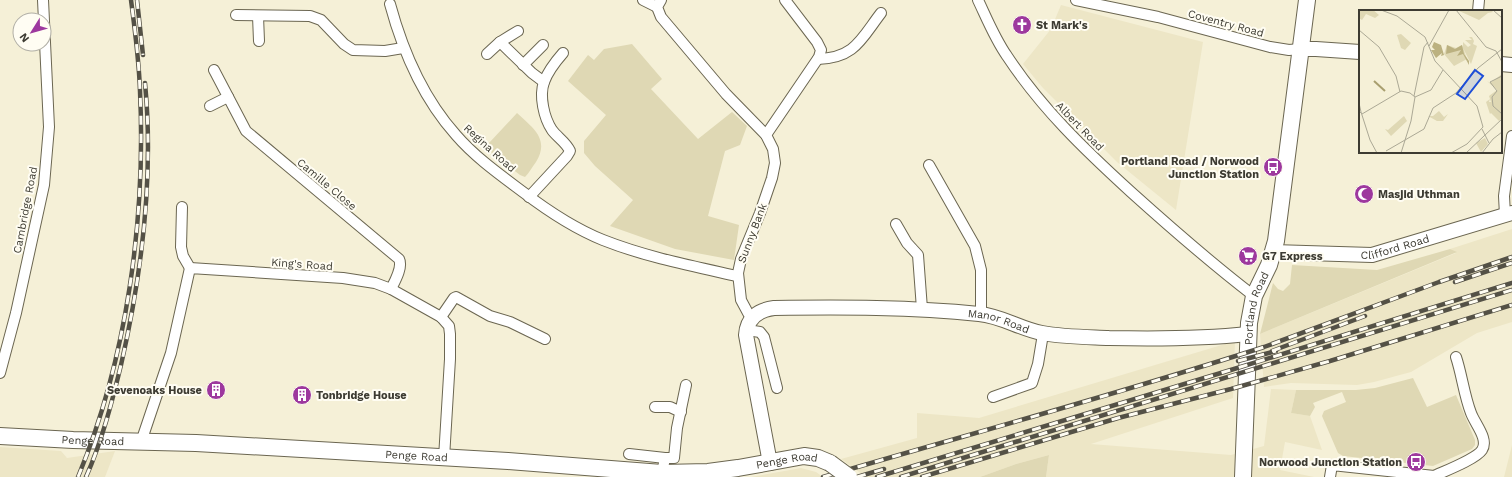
<svg xmlns="http://www.w3.org/2000/svg" width="1512" height="477" viewBox="0 0 1512 477" font-family="'Work Sans',sans-serif">
<style>
.built{fill:#ede6c6}
.green{fill:#dfd8b4}
.lines{fill:none;stroke-linecap:round;stroke-linejoin:round}
.street-casing{stroke:#6b6651;stroke-width:12}
.secondary-casing{stroke:#6b6651;stroke-width:16}
.primary-casing{stroke:#6b6651;stroke-width:18}
.street{stroke:#fff;stroke-width:10}
.secondary{stroke:#fff;stroke-width:14}
.primary{stroke:#fff;stroke-width:16}
.rail-casing{stroke:#545146;stroke-width:4.5}
.rail{stroke:#fffdf3;stroke-width:3;stroke-dasharray:9;stroke-linecap:butt}
.primary-bridge-casing{stroke:#6b6651;stroke-width:18;stroke-linecap:butt}
.primary-bridge{stroke:#fff;stroke-width:16}
.labels{text-anchor:middle;stroke-width:4;stroke-linejoin:round;paint-order:stroke}
.street-label{font-size:11px;fill:#3d3b32;stroke:#fffdf3}
.poi-label{font-size:11px;font-weight:bold;fill:#3d3b32;stroke:#fffdf3;text-anchor:start}
.inset-river{fill:none;stroke:#a89e6e;stroke-width:2}
.inset-road{fill:none;stroke:#aba895;stroke-width:1}
.view{fill:#1d4ed8;fill-opacity:0.15;stroke:#1d4ed8;stroke-width:2}
.inset-edge{fill:none;stroke:#3d3b32;stroke-width:2}
</style>
<rect width="100%" height="100%" fill="#f5f0d7"/>
<g class="built">
<path d="M1061,5L1203,42L1176,210L1117,162L1043,88L1023,64L1051,29Z"/>
<path d="M1512,229V322L1477,333L1411,372L1374,382L1357,385L1291,383L1264,387L1260,334L1456,253L1450,249Z"/>
<path d="M1235,341L1233,398L1091,444L1231,455L1264,446L1271,389L1296,390L1291,413L1310,416L1322,450L1285,442L1280,470L1314,477H1046L1049,455L1016,464L980,477H866L841,459L917,438V413L979,418Z"/>
<path d="M1512,445V477H1504Z"/>
<path d="M0,447L61,451L67,458L115,451L105,477H0Z"/>
<path d="M801,468L816,472L823,477H751Z"/>
</g>
<g class="green">
<path d="M632,44L662,79L651,89L698,139L732,112L747,126L740,145L725,151L708,216L739,225L734,260L675,249L610,226L633,200L595,166L584,153V141L606,115L568,81L588,55L594,60L604,49Z"/>
<path d="M517,113C533,128 550,139 536,162C532,167 529,173 525,177L520,175L489,151V143Z"/>
<path d="M1450,249L1457,252L1260,334L1273,283L1278,289L1283,291L1290,284L1292,265L1377,270Z"/>
<path d="M1413,378L1427,407L1456,395L1475,440V445L1472,449L1433,466L1343,456L1338,453L1322,416L1324,411L1346,402L1342,392L1313,403L1315,407L1310,416L1291,413L1296,390H1356L1375,388Z"/>
<path d="M1049,455L1046,477H980L1016,464Z"/>
</g>
<g class="lines">
<g class="street-casing">
<g id="street">
<path d="M643,0L657,7"/>
<path d="M661,0L657,7L661,17L726,94L766,135L773,149L775,163L772,178L760,213L741,259L738,273L741,300L748,313L752,318"/>
<path d="M978,0C987,19 995,39 1007,56C1042,109 1085,150 1131,192C1171,228 1211,263 1254,296"/>
<path d="M1076,0L1158,17L1270,47L1289,50L1300,49"/>
<path d="M390,4C403,52 422,97 456,135C475,157 499,174 523,192C548,211 573,228 603,240C646,257 692,266 737,276"/>
<path d="M1478,11L1479,0"/>
<path d="M236,15L310,16L321,20L344,44L353,50L385,51L403,48"/>
<path d="M258,16L259,41"/>
<path d="M500,42L518,31"/>
<path d="M487,54L500,42L532,73L544,82"/>
<path d="M818,59C855,58 861,39 881,13"/>
<path d="M523,65L543,45"/>
<path d="M214,70L246,131L399,259C403,267 395,281 391,289"/>
<path d="M210,106L228,97"/>
<path d="M766,135L819,57L821,50L817,42L785,0"/>
<path d="M929,165L975,246L981,270V314"/>
<path d="M529,197L567,156L570,151C566,142 557,137 552,130C544,118 539,96 544,82C548,71 556,61 563,53"/>
<path d="M182,207L181,247L183,256L190,268"/>
<path d="M1505,215L1504,196L1512,136"/>
<path d="M896,224L907,243L918,255L922,309"/>
<path d="M441,317L454,298L456,297L490,316L510,322L545,339"/>
<path d="M747,330L760,332L764,337L777,388"/>
<path d="M0,373L16,313L44,185L49,127L43,0"/>
<path d="M993,397L1032,383L1038,364L1043,334"/>
<path d="M655,407H670L681,412"/>
<path d="M141,442L171,353L190,268L343,278L375,283L391,289L441,317L449,326L450,334V359L444,458"/>
<path d="M629,454L665,458"/>
<path d="M662,473L665,458H674L677,428L686,385"/>
<path d="M1434,476C1445,471 1476,459 1482,450C1489,439 1475,424 1471,413C1464,395 1462,375 1456,357"/>
<path d="M1330,477L1332,465L1434,476"/>
</g>
</g>
<g class="secondary-casing">
<g id="secondary">
<path d="M1300,49H1316L1360,52"/>
<path d="M1501,64L1512,65"/>
<path id="s1" d="M1273,252L1372,255L1512,213"/>
<path id="s2" d="M770,463L746,335C747,318 758,310 774,308C842,307 911,307 979,314C1002,316 1020,329 1042,333C1064,337 1087,337 1109,338C1156,339 1201,339 1248,334"/>
</g>
</g>
<g class="primary-casing">
<g id="primary">
<path id="s3" d="M0,436L73,440L196,443L508,461L662,473L708,472L738,468L804,456L818,458L830,463"/>
<path id="s4" d="M1243,477L1249,323L1254,296L1269,265L1276,241L1307,0"/>
</g>
</g>
<use href="#street" class="street"/>
<use href="#secondary" class="secondary"/>
<use href="#primary" class="primary"/>
<g class="rail-casing">
<g id="rail">
<path d="M137,0L143,55"/>
<path d="M1455,282L1512,263"/>
<path d="M1272,351L1365,316"/>
<path d="M1238,361L1276,351"/>
<path d="M78,477C127,359 146,218 140,91C139,60 135,30 131,0"/>
<path d="M86,477C102,441 112,402 121,365C142,273 154,177 145,83"/>
<path d="M823,477C970,434 1118,394 1264,347L1439,282L1512,257"/>
<path d="M857,477L884,469"/>
<path d="M877,477L1234,369L1512,283"/>
<path d="M901,477L1512,290"/>
<path d="M922,477L1118,418L1231,389L1330,361L1512,305"/>
</g>
</g>
<use href="#rail" class="rail"/>
<g class="primary-bridge-casing">
<path id="primary-bridge" d="M830,463L849,477"/>
</g>
<use href="#primary-bridge" class="primary-bridge"/>
</g>
<defs>
<g id="church-disc" transform="scale(1)"><circle r="9.5" fill="#9d389e" stroke="#fffdf3"/><path d="M-1.2-6h2.4v3.5h3.3v2.4h-3.3V6h-2.4V-.1h-3.3v-2.4h3.3Z" fill="#fff"/></g>
<g id="bus-disc" transform="scale(1)"><circle r="9.5" fill="#9d389e" stroke="#fffdf3"/><path d="M-5-6H5V4H4V6H2V4H-2V6H-4V4H-5ZM-3.5-4V0h7V-4ZM-3.5 1.2v1.5H-2V1.2ZM2 1.2v1.5H3.5V1.2Z" fill="#fff"/></g>
<g id="mosque-disc" transform="scale(1)"><circle r="9.5" fill="#9d389e" stroke="#fffdf3"/><path d="M3.5-4.9A6 6 0 1 0 3.5 4.9A5 5 0 1 1 3.5-4.9Z" fill="#fff"/></g>
<g id="supermarket-disc" transform="scale(1)"><circle r="9.5" fill="#9d389e" stroke="#fffdf3"/><path d="M-6-5.5h2.5l.6 2H6L4.5 2H-2.5L-4.4-4H-6ZM-1.5 3.2a1.3 1.3 0 1 0 .1 0ZM3 3.2a1.3 1.3 0 1 0 .1 0Z" fill="#fff"/></g>
<g id="building-disc" transform="scale(1)"><circle r="9.5" fill="#9d389e" stroke="#fffdf3"/><path d="M-4-6H4V6H1V3H-1V6H-4ZM-2.5-4.3h1.7v1.8h-1.7ZM.8-4.3h1.7v1.8H.8ZM-2.5-1h1.7V.8h-1.7ZM.8-1h1.7V.8H.8Z" fill="#fff"/></g>
</defs>
<g fill-rule="evenodd">
<use href="#church-disc" x="1022" y="25"/>
<use href="#bus-disc" x="1273" y="167"/>
<use href="#mosque-disc" x="1364" y="194"/>
<use href="#supermarket-disc" x="1248" y="256"/>
<use href="#building-disc" x="216" y="390"/>
<use href="#building-disc" x="302" y="395"/>
<use href="#bus-disc" x="1416" y="462"/>
</g>
<g class="labels">
<g class="street-label">
<text transform="translate(1226 23) rotate(15)" y="4">Coventry Road</text>
<text transform="translate(1080 126) rotate(46)" y="4">Albert Road</text>
<text transform="translate(490 148) rotate(42)" y="4">Regina Road</text>
<text transform="translate(327 184) rotate(40)" y="4">Camille Close</text>
<text transform="translate(25 210) rotate(-79)" y="4">Cambridge Road</text>
<text transform="translate(752 233) rotate(-69)" y="4">Sunny Bank</text>
<text dy="4" stroke="none"><textPath href="#s1" startOffset="123">Clifford Road</textPath></text>
<text transform="translate(302 264) rotate(4)" y="4">King's Road</text>
<text dy="4" stroke="none"><textPath href="#s4" startOffset="170">Portland Road</textPath></text>
<text dy="4" stroke="none"><textPath href="#s2" startOffset="399">Manor Road</textPath></text>
<text dy="4" stroke="none"><textPath href="#s3" startOffset="93">Penge Road</textPath></text>
<text dy="4" stroke="none"><textPath href="#s3" startOffset="417">Penge Road</textPath></text>
<text dy="4" stroke="none"><textPath href="#s3" startOffset="789">Penge Road</textPath></text>
</g>
<g class="poi-label">
<text x="1036" y="29">St Mark's</text>
<text x="1259" y="165" text-anchor="end">Portland Road / Norwood<tspan x="1259" dy="13">Junction Station</tspan></text>
<text x="1378" y="198">Masjid Uthman</text>
<text x="1262" y="260">G7 Express</text>
<text x="202" y="394" text-anchor="end">Sevenoaks House</text>
<text x="316" y="399">Tonbridge House</text>
<text x="1402" y="466" text-anchor="end">Norwood Junction Station</text>
</g>
</g>
<g transform="translate(1359 10)">
<rect width="143" height="143" fill="#f5f0d7"/>
<path d="M0,0H14L20,5L16,8L7,4L3,10L0,8ZM98,0H132L134,2L129,3L120,10ZM42,24L52,33L46,40L42,38L38,25ZM110,27H113L115,31L114,34L118,36L112,54L104,38V32L109,37L112,35L106,30H113ZM88,35L97,38L103,35L108,49L95,56L85,44ZM143,64V108L140,111L132,103L131,104L127,92L131,89L130,92H132L130,86L138,80L128,71L131,73ZM80,101L85,107L89,104L84,111H78L69,106H74ZM45,106L48,111L32,126L26,119L29,120ZM126,128L129,134L122,142L117,133Z" fill="#dfd8b4"/>
<path d="M75,32L82,35L85,45L82,46L83,43L77,48L72,40H76L73,37ZM88,35L96,39L103,35L105,44L110,51V55L104,44L98,46L102,40L87,44Z" fill="#bbb180"/>
<path class="inset-river" d="M15,71L26,81"/>
<path class="inset-road" d="M22,0L38,6L66,27L76,51L118,96L124,117L108,134L92,143M97,0L127,37L137,41L143,52M134,0L143,8M0,20L20,37L37,66L41,82M70,36L90,0M143,66L131,72L138,81L133,87L134,96L143,104M42,81L51,83L56,87M55,86L65,37L69,32M56,87L72,80L84,60M0,93L2,102L0,104M2,102L11,130L18,143M3,104L42,81M123,119L130,133M27,141L65,119L74,98L97,83L119,58L143,39M42,143L52,111L56,87M107,143L143,109M123,143L134,129L143,122"/>
<path class="view" d="M116,60L124,66L106,89L98,84Z"/>
<rect width="143" height="143" class="inset-edge"/>
</g>
<g transform="translate(32 32) rotate(233)"><circle r="19" fill="#fffdf3" stroke="#b1afa6"/>
<path d="M0-3L7 15L0 10L-7 15Z" fill="#9d389e"/>
<text y="-6" font-size="11" font-weight="bold" text-anchor="middle" fill="#3d3b32">N</text>
</g>
</svg>
